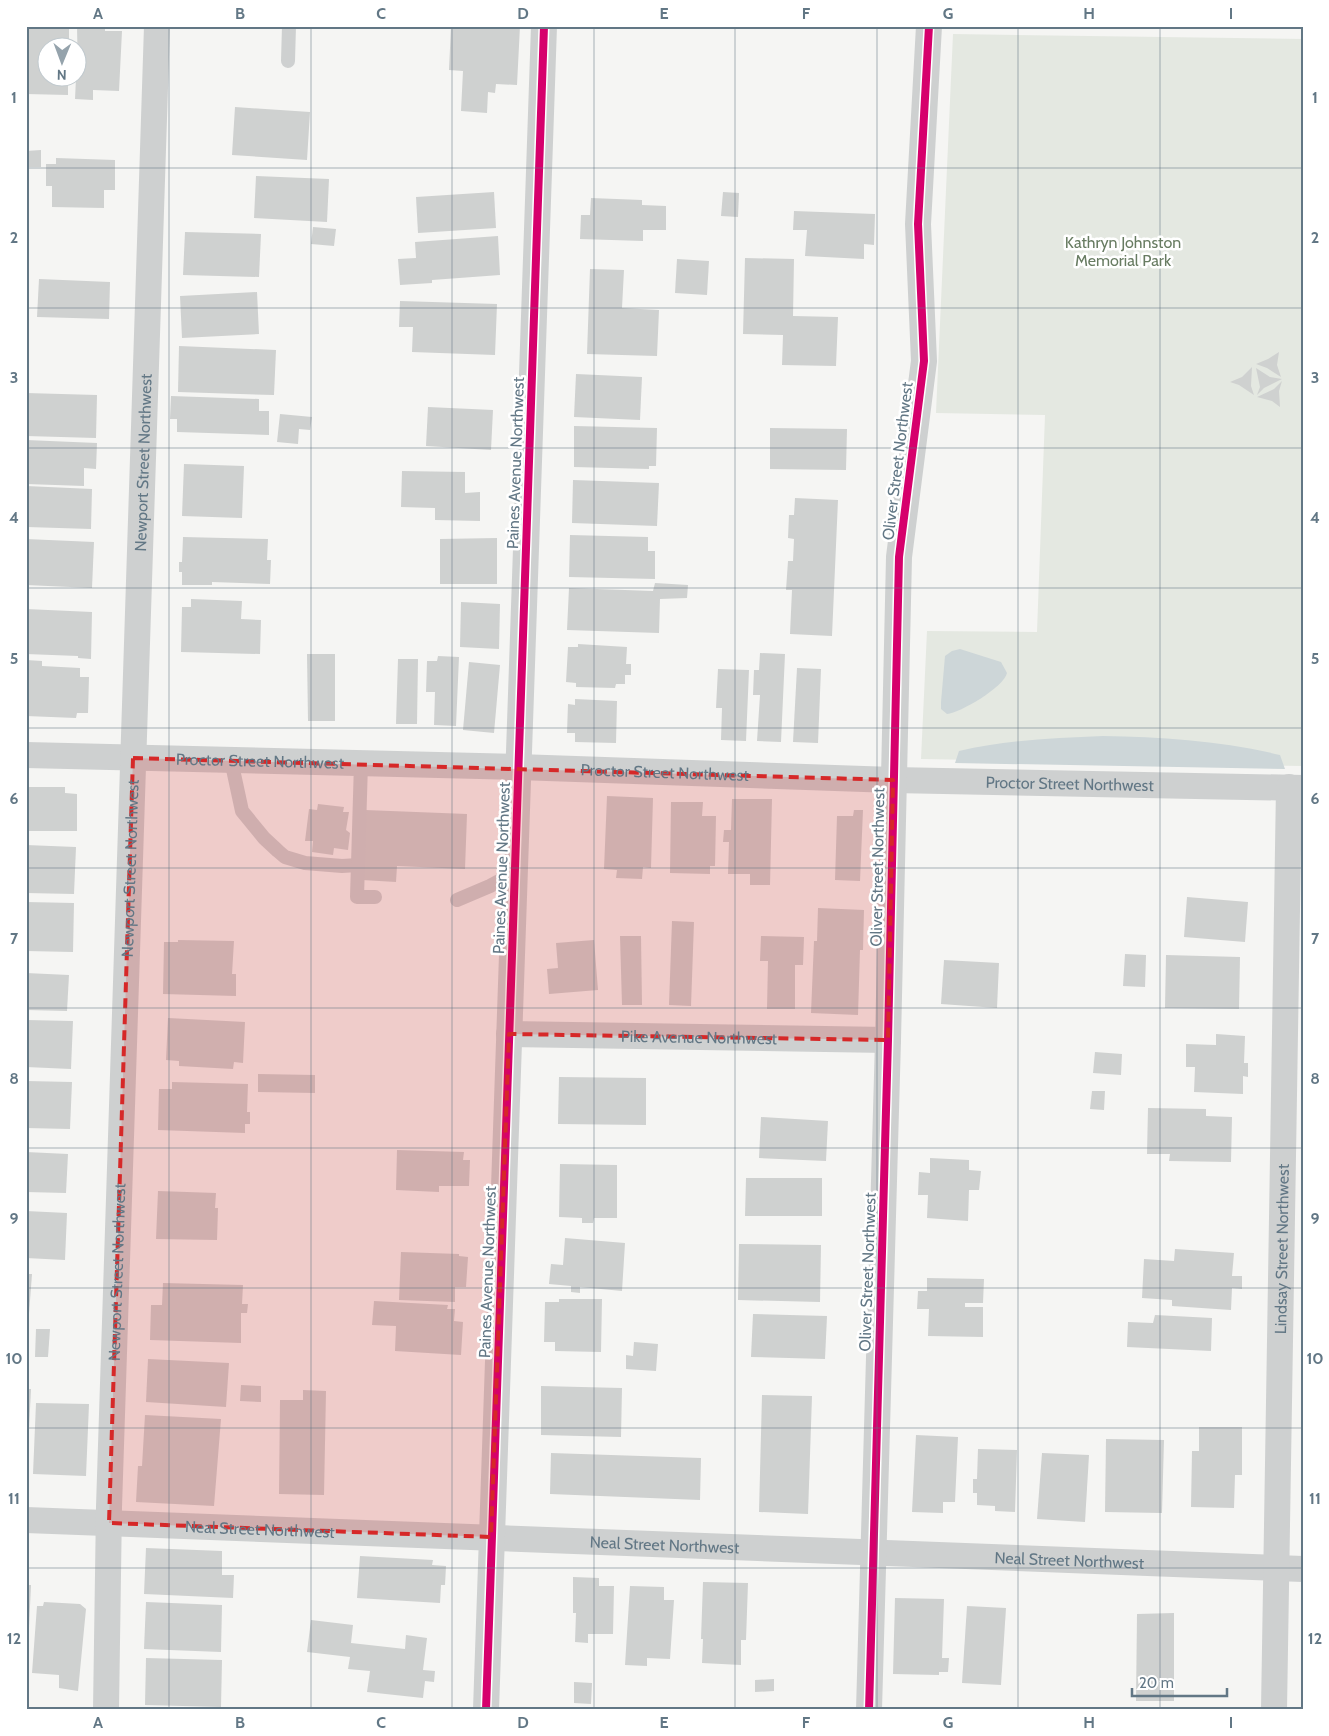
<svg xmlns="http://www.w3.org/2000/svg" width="1329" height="1736" viewBox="0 0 1329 1736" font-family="Cabin,sans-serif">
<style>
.green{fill:#e4e8e1}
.water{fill:#cdd6d8}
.building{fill:#cfd1d0}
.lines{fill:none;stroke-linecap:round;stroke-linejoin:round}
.lane{stroke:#ced0d0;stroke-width:14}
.street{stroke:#ced0d0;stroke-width:26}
.cycleway-casing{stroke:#fff;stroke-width:11}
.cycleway{stroke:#d6006c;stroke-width:8}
.marked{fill:#d62828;fill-opacity:0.2;stroke:#d62828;stroke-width:4;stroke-dasharray:10 6;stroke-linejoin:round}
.grid{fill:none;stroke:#627785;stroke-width:1;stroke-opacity:0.55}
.labels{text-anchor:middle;stroke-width:5;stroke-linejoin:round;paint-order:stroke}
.park-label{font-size:16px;fill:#687c62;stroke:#fff}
.street-label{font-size:16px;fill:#627785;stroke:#fff}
.neatline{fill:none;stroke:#627785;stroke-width:2}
.grid-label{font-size:16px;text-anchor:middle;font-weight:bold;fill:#627785}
</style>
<rect width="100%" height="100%" fill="#f5f5f3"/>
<path class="green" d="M953,34L1303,39V766L921,759L927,631L1037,632L1045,415L936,413Z"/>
<g class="water">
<path d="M960,649L1001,662L1007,673C1004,687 960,713 947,714L941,709V702L945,656L952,651Z"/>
<path d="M1103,736C1162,737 1223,741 1280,755L1285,769L955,763L959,751C1006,740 1055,738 1103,736Z"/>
</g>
<g class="building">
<path d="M26,26H69V48H48V78H68V95L26,94Z"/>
<path d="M77,26H105V31H122L119,91L93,90V100L75,99L76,78H78Z"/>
<path d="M451,26H520L517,85L496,84L495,93L488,92L487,113L461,111L463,71L449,70Z"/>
<path d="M235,107L310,112L307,160L232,155Z"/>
<path d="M41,150V167H26V151Z"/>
<path d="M56,158L115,160V190H104V208L52,207V186H46V164H56Z"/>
<path d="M256,176L329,179L327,222L254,218Z"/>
<path d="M494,192L496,228L418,233L416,197Z"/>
<path d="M723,192L739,193L738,217L721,216Z"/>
<path d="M591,198L642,200V205L666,206V230H643V241L580,239L581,215H590Z"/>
<path d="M794,211L875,214L874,245L864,244V259L805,256L807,230H793Z"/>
<path d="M313,227L336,229L334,246L311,244Z"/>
<path d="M185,232L261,234L259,277L183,275Z"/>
<path d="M498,236L500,275L432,280V283L400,285L398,259L416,258L415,242Z"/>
<path d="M745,258L794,259L793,316L838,317L836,366L782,365L783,335L743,334Z"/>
<path d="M677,259L709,261L707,295L675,293Z"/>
<path d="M590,269L624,270L622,308L659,310L657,356L587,354Z"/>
<path d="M39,279L110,282L109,319L37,317Z"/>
<path d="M257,292L259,334L182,338L180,296Z"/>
<path d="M400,301L497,304L495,355L412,352L413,327H399Z"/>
<path d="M179,346L276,350L274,395L178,392Z"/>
<path d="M1279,352L1277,365L1281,377L1267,368L1256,364L1268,359Z"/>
<path d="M1252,367L1251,386L1254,395L1239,385L1230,382L1242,377Z"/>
<path d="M1256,368L1270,377L1282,379L1264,388L1257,395L1260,387Z"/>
<path d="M576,374L642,377L640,420L574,417Z"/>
<path d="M1282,381L1279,391L1280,407L1272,401L1257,397L1274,389Z"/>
<path d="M26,393L97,395L96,438L26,436Z"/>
<path d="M171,396L259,399V411H269V435L177,432V419H170Z"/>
<path d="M428,407L493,410L491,450L426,446Z"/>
<path d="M280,414L312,417L310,430L299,429L298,444L277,442Z"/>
<path d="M574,426L657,428L656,466H649V469L574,467Z"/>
<path d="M770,428L847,429L846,470L770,469Z"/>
<path d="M26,440L97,443L96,469L84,468V486L26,484Z"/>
<path d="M184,464L244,466L242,518L182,516Z"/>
<path d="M402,471L465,472V493L480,492V521L435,520V508L401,507Z"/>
<path d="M573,480L659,483L657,526L572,523Z"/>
<path d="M26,486L92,489L91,529L27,527Z"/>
<path d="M795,498L838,500L832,636L790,634L792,590H786L788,561H793L794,539L788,538L789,515H794Z"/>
<path d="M570,535L648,537V551H655V579L569,577Z"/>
<path d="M183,537L268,539L267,560H271L270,584L212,582V585H182V572H179V562H182Z"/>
<path d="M497,538V584H440V539Z"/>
<path d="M26,539L94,542L92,588L26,585Z"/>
<path d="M655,583L688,585L687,598L660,599L659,633L567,630L569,588L653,591Z"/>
<path d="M191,599L242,601L241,619L261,620L260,654L181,652L182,607H191Z"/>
<path d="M461,602L500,604L499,649L460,647Z"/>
<path d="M26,609L92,612L91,659L78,658V656L26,654Z"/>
<path d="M578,644L627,647L626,664H631V675H625V684H616L615,688L576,687V683L566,682L568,647H578Z"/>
<path d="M760,653L785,654L781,742L757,741L760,695H753L754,670H759Z"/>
<path d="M307,654H335V721H308Z"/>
<path d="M438,656L459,657L456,726L434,725L435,692H426L427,661H437Z"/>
<path d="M398,659H418L417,724H396Z"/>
<path d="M26,660L42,661V666L80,668V677H89L88,713H77L76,718L26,716Z"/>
<path d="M469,662L500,665L494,733L463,730Z"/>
<path d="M797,668L821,669L818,743L793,742Z"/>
<path d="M718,669L749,670L746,741L721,740L722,708H716Z"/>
<path d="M575,699L617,701L616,743L575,742V733H567L568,704L575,705Z"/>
<path d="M26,787H65V793L77,794V831H26Z"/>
<path d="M607,796L653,798L651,868L643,867L642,879L616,878L617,870L604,869Z"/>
<path d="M732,799H772L770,885H750V874H728L729,842H723L724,830H731Z"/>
<path d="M671,802H703L702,816H716L715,866H710V874L670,873Z"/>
<path d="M318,804L344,807L343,812H349L346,830L350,833L348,850L334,848L333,855L312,852L313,841H305L309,809L317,810Z"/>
<path d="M365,810L467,814L465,869L397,866L396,882L362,880Z"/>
<path d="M854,810H863L860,881L835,880L837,816H853Z"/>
<path d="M26,845L76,847L74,894L26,893Z"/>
<path d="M1187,897L1248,902L1245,942L1184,937Z"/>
<path d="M26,902L74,903L73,952L26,951Z"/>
<path d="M818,908L864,910L863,950H860L858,1015L811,1013L814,941H817Z"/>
<path d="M672,921L694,922L691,1006L669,1005Z"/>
<path d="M620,936H641L642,1005H622Z"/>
<path d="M761,936L804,937L803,965H795V1009H767L768,961H760Z"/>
<path d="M178,940L234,941L232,974H236V996L163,994L164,942H178Z"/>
<path d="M594,940L598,990L549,994L547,969L558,968L556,943Z"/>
<path d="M1125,954L1146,955L1145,987L1123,986Z"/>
<path d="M1166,955L1240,957L1239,1009L1165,1008Z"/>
<path d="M944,960L999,963L997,1008L941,1004Z"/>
<path d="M26,973L69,975L67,1011L26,1010Z"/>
<path d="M168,1018L245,1022L243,1063L234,1062L233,1069L179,1066V1061L166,1060Z"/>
<path d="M26,1020L73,1021L71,1069L26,1067Z"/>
<path d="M1216,1034L1245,1036L1244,1063H1248V1077L1243,1076V1094L1194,1092L1195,1067H1186V1044L1216,1045Z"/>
<path d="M1095,1052L1122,1054L1121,1075L1093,1073Z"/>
<path d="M258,1074L315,1075V1093L258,1092Z"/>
<path d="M559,1077L646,1078V1125L558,1124Z"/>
<path d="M26,1081L72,1082L70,1129L26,1128Z"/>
<path d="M172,1082L248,1084L247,1112H250V1124H245V1133L158,1130L159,1089H172Z"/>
<path d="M1092,1091H1105L1104,1110L1090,1109Z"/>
<path d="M1148,1108L1206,1109V1116L1232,1117L1231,1162L1169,1161L1170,1154H1147Z"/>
<path d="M761,1117L828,1121L826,1161L759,1158Z"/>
<path d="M397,1150L464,1152L463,1160H470L469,1186H439V1192L396,1190Z"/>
<path d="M26,1152L68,1154L66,1193L26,1192Z"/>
<path d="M930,1158L969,1160V1170L981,1171L979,1190H969L968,1221L927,1218L928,1195H918L919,1172L930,1173Z"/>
<path d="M560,1164L617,1165V1218H594L593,1223H582V1218L559,1217Z"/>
<path d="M746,1178H822V1216H745Z"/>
<path d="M158,1191L216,1193L215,1208H218L217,1240L156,1239Z"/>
<path d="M26,1211L67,1213L65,1260L26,1258Z"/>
<path d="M565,1238L625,1243L622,1291L580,1287V1293L571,1292V1286L549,1284L551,1264L563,1265Z"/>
<path d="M739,1244L821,1245L820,1302L738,1300Z"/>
<path d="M1175,1249L1234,1253L1232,1276H1242V1289L1232,1288L1231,1310L1172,1306V1300L1142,1298L1144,1259L1174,1261Z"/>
<path d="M401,1252L459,1254V1256L468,1257L466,1287H455V1302L399,1300Z"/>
<path d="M26,1274H32L29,1314H26Z"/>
<path d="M927,1278L984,1279L983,1303H965V1307H983V1337L928,1336L929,1309H917L918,1291H927Z"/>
<path d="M163,1283L243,1285L242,1304H248L247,1313H241V1343L150,1340L151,1305H162Z"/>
<path d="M559,1299H602L601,1352L555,1351V1342H544L545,1302H559Z"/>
<path d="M374,1301L448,1305L447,1309H455L454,1321L463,1322L461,1355L395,1351L396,1326L372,1325Z"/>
<path d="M753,1314L827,1316L825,1359L751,1357Z"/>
<path d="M1155,1315L1212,1318L1211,1351L1127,1347L1128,1322L1153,1323Z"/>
<path d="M36,1329H50L48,1357H35Z"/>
<path d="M634,1342L658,1344L656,1371L626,1369V1355L633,1356Z"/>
<path d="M148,1359L229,1363L226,1407L146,1402Z"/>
<path d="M241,1385L261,1386V1402L240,1401Z"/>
<path d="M541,1386L622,1388L621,1437L541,1435Z"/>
<path d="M26,1389H31L28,1450H26Z"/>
<path d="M303,1390L326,1391L324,1495L279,1494L280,1400H303Z"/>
<path d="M762,1395L812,1396L808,1514L759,1512Z"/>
<path d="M36,1403L89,1404L86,1476L33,1474Z"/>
<path d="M145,1415L221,1419L214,1506L136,1502L138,1466H142Z"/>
<path d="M1199,1427H1242V1475H1235L1234,1508L1191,1507L1192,1451H1199Z"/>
<path d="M916,1435L958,1437L955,1502H943V1513L912,1512Z"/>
<path d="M1106,1439L1164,1440L1162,1513L1105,1512Z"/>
<path d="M978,1449L1017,1450L1015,1512L995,1511V1506L977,1505V1493H973V1479H977Z"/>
<path d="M551,1453L701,1458L700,1500L550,1494Z"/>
<path d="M1042,1453L1089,1455L1085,1522L1037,1519Z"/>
<path d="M146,1548L222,1551V1575H234L233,1598L144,1594Z"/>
<path d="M360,1556L433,1560L432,1565L446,1566L445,1585H441L440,1603L357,1598Z"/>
<path d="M573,1577L599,1578V1586H614L613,1634H588V1643L575,1642L576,1613H573Z"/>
<path d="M703,1582L748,1583L746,1640H741V1665L702,1663L703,1639H701Z"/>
<path d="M26,1585H31L28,1649H26Z"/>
<path d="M630,1586L664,1587V1600H674L670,1659L647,1658V1666L625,1665Z"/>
<path d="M895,1598L944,1599L942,1658H949L948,1672H939V1675L893,1674Z"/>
<path d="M44,1602L80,1604L86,1609L78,1691L59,1688V1675L32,1673L37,1606H43Z"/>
<path d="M146,1602L222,1605L221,1652L144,1649Z"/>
<path d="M967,1606L1006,1608L1001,1685L962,1683Z"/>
<path d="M1174,1613V1701H1136L1137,1614Z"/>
<path d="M311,1620L353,1625L351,1643L405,1649L406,1635L427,1638L423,1670L435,1671L434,1682L425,1681L423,1698L367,1692L370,1671L348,1669L350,1657L307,1652Z"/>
<path d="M146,1658L222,1660L221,1707L145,1705Z"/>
<path d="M774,1679V1691L755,1692V1680Z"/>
<path d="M574,1682L592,1683L591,1704L574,1703Z"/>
</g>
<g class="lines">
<g class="lane">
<path d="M288,61L289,26"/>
<path d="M231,760L242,811L264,838L278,851L285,857L305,863L342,866L358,865"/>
<path d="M361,763L357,897H375"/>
<path d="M457,900L490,886L514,873"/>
</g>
<g class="street">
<path id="s1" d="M26,755L518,767L893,780L1303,788"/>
<path id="s2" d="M509,1034L888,1040"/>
<path id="s3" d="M26,1520L1303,1569"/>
<path id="s4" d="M106,1710L109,1507L157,26"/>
<path d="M486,1710L544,26"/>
<path d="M869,1710L888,1040L899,557L924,361L918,224L929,26"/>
<path id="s5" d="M1274,1710L1289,787"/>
</g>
<g class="cycleway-casing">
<g id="cycleway">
<path d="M486,1710L544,26"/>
<path d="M869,1710L888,1040L899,557L924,361L918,224L929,26"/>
</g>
</g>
<use href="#cycleway" class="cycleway"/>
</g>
<path class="marked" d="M133,758L893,780L888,1040L509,1034L491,1537L109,1523Z"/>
<path class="grid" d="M169,26V1710M311,26V1710M452,26V1710M594,26V1710M735,26V1710M877,26V1710M1018,26V1710M1160,26V1710M26,168H1303M26,308H1303M26,448H1303M26,588H1303M26,728H1303M26,868H1303M26,1008H1303M26,1148H1303M26,1288H1303M26,1428H1303M26,1568H1303"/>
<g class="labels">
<g class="park-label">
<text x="1123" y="248">Kathryn Johnston<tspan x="1123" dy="18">Memorial Park</tspan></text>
</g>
<g class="street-label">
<text transform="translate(897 461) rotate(-83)" y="6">Oliver Street Northwest</text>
<text dy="6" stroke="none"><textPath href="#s4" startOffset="1248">Newport Street Northwest</textPath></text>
<text transform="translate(515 463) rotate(-88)" y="6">Paines Avenue Northwest</text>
<text dy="6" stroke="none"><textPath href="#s1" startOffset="234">Proctor Street Northwest</textPath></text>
<text dy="6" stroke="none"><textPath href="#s1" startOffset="639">Proctor Street Northwest</textPath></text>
<text dy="6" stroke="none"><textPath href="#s1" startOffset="1044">Proctor Street Northwest</textPath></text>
<text transform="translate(877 867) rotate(-89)" y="6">Oliver Street Northwest</text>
<text dy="6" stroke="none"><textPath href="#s4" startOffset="842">Newport Street Northwest</textPath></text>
<text transform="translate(501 868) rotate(-88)" y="6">Paines Avenue Northwest</text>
<text dy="6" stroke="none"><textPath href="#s2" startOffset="190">Pike Avenue Northwest</textPath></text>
<text dy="6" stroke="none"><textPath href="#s5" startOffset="461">Lindsay Street Northwest</textPath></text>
<text transform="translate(487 1272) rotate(-88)" y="6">Paines Avenue Northwest</text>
<text transform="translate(867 1272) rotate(-88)" y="6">Oliver Street Northwest</text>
<text dy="6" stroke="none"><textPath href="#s4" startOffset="438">Newport Street Northwest</textPath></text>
<text dy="6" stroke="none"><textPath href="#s3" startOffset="234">Neal Street Northwest</textPath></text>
<text dy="6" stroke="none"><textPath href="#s3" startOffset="639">Neal Street Northwest</textPath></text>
<text dy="6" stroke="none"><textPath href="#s3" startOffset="1044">Neal Street Northwest</textPath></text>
</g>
</g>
<rect width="1329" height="1736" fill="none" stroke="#ffffff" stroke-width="55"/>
<g transform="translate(62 62) rotate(181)"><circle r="24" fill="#ffffff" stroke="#c0c9ce"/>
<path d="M0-4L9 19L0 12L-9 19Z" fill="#95a3ac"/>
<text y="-8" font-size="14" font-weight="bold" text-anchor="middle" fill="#627785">N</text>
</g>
<path d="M1132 1688v8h95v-8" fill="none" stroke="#627785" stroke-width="2.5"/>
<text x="1139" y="1688" font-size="15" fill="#627785" stroke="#ffffff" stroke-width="4" paint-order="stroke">20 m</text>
<rect x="28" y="28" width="1274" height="1680" class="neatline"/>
<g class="grid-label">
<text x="98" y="19">A</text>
<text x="240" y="19">B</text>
<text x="381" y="19">C</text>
<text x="523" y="19">D</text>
<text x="664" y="19">E</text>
<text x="806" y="19">F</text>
<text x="948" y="19">G</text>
<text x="1089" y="19">H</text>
<text x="1231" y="19">I</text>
<text x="14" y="103">1</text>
<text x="1315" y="103">1</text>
<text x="14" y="243">2</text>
<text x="1315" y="243">2</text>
<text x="14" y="383">3</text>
<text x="1315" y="383">3</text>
<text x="14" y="523">4</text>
<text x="1315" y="523">4</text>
<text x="14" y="664">5</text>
<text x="1315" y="664">5</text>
<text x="14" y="804">6</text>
<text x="1315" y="804">6</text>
<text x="14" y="944">7</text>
<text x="1315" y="944">7</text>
<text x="14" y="1084">8</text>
<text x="1315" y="1084">8</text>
<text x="14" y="1224">9</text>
<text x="1315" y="1224">9</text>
<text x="14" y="1364">10</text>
<text x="1315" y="1364">10</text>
<text x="14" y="1504">11</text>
<text x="1315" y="1504">11</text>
<text x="14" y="1644">12</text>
<text x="1315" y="1644">12</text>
<text x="98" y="1728">A</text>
<text x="240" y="1728">B</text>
<text x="381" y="1728">C</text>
<text x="523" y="1728">D</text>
<text x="664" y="1728">E</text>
<text x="806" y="1728">F</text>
<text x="948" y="1728">G</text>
<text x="1089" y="1728">H</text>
<text x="1231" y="1728">I</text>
</g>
</svg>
